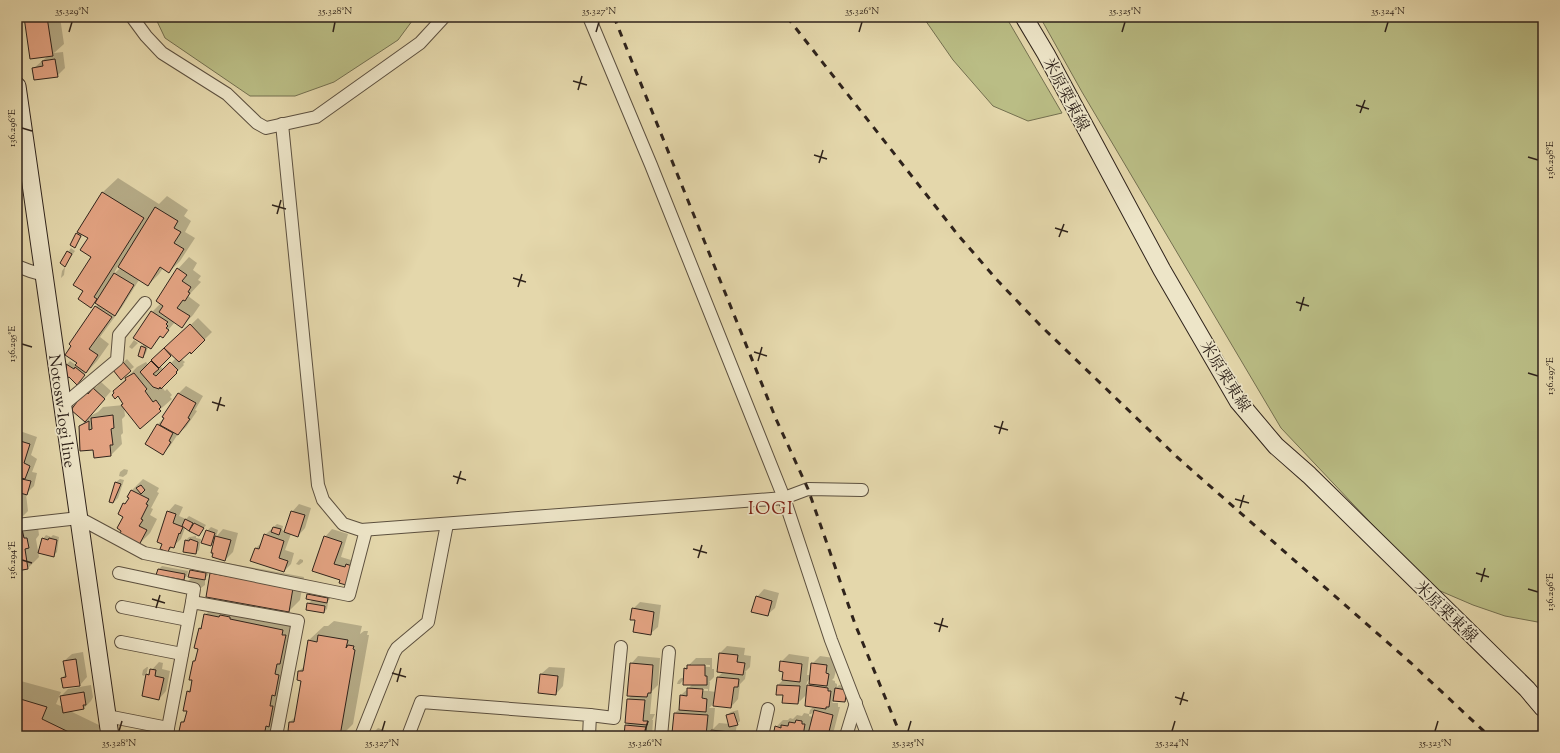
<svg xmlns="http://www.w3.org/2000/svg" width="1560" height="753" viewBox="0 0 1560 753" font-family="'Sorts Mill Goudy','Noto Serif JP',serif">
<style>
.green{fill:#babd85;stroke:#747050}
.shadow{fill:#0003;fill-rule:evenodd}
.building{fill:#e3a382;stroke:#2f231b}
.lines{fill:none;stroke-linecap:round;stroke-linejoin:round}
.street-casing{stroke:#5c503f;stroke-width:14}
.secondary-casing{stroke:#2f231b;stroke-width:19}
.street{stroke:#ede5c8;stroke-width:12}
.secondary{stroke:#ede5c8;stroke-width:17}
.rail{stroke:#2f231b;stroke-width:3;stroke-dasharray:7 7;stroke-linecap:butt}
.ticks{fill:none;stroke:#2f231b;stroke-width:1.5}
.labels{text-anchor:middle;stroke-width:3.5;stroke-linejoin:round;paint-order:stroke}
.street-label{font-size:16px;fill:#2f231b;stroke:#ede5c8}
.quarter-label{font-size:18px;letter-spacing:1px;fill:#7a1f14;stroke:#ede5c8}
.neatline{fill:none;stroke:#2f231b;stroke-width:1.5}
.ticks-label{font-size:10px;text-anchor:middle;fill:#2f231b}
</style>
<rect width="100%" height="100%" fill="#e4d7ab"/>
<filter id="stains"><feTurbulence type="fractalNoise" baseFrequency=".005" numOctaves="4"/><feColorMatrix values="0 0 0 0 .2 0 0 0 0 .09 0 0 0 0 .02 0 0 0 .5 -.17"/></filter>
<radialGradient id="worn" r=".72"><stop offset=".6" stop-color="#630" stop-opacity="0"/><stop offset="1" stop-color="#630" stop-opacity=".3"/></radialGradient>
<g class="green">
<path d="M155,17H415L398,40L334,82L295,96H250L165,38Z"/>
<path d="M923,17H1006L1062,113L1028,121L993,106L953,60Z"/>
<path d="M1040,17H1543V623L1505,616L1473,605L1438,590L1387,540L1281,428L1082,92Z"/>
</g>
<g class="shadow">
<path d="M25,17H60L64,44L54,53L63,52L65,68L57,76L34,68L49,55Z"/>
<path d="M118,178L159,204L167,196L188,210L184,216L191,221L185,232L195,238L180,261L169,272L163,268L159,274L148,285L139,280L122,307L100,337L109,344L97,361L77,383L68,377L67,364L70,361L76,365L78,363L72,346L70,344L98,304L95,302L91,306L84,291L92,257L89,238L83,234L75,246L77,234L103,192ZM118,266L120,268L114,274V273Z"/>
<path d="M71,248L75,251L65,265L68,252Z"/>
<path d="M189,257L197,263L193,270L201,276L198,280L201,282L188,296L200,305L193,315L182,326L175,322L162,337L161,336L150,348L148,347L146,353L143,357L139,356L142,346L145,344L135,337L152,312L161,303L178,269Z"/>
<path d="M65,267L64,275L61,278L62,271Z"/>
<path d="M198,318L212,332L191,353L190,351L181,359L185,362L183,364L184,365L162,387L165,391L167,389L172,395L170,397L172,399L140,427L124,407L125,416L122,419L123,433L121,435L122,444L111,455L94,449L80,427L85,421L72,410L93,384L96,387L101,382L111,391L90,416L98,412L103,407L124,405L125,403L114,391L137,367L146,362L148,365ZM172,354L176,358L164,370L160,366Z"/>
<path d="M134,340L138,343L132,349L129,347Z"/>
<path d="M127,359L134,367L130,370L118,367Z"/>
<path d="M186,386L203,396L195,410L197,411L186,427L178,434L170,446L163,453L158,424L165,417L179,393Z"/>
<path d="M17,430L37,437L31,455L37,459L32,472L37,473L34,486L26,494L28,511L21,518L28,517L29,519L38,527L39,535L36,539L39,557L28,568L17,570Z"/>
<path d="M124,469L128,470L127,474L123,477L119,476L120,472Z"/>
<path d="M120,479L124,480L118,498L114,502L110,501L116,482Z"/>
<path d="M143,479L159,488L157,492L159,493L151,508L153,509L150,515L157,519L150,533L139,544L124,516V504L129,499V496L132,490Z"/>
<path d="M175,504L183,507L179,516L186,519L189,516L206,525L199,535L185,528L181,539L168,551V512Z"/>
<path d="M299,504L311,508L305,528L298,536L291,534L285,550L294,553L291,564L284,571L256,548L263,541L265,535L277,524L283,526L282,530L285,531L292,512Z"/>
<path d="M211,527L218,530L216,537L223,529L238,533L233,552L225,560L214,553L215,541L211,545L207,531Z"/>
<path d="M332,529L348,534L341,557L351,560L354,557L358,559L341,579L314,570L325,537Z"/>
<path d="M46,535L51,537L53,535L59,537L57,552L53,556L43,539Z"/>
<path d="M196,536V538L201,539L199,550L196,553L186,540L189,537Z"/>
<path d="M300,559L303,560V562L299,565L296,564Z"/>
<path d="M222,562L304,577L300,600L289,611L281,610L280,612L297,615L280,736H179L182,722L186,718L188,710V691L191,688L194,661L197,658L199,648V629L203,625L205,615L221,599L211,574Z"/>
<path d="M162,566L188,571L187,576L183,579L159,569Z"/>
<path d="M194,567L209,570L208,575L203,580L205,581V585L201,588L189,586L187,582L192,577L191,570Z"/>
<path d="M764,589L779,593L775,608L767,615L757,597Z"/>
<path d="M312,591L330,595V599L326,603H328L327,609L324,612L308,604L313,599L307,598L308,594Z"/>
<path d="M640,602L661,605L658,627L650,634L636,619L633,609Z"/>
<path d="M334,621L362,626L360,634L364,631H368L367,635H369L353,724L341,736H301L302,732L290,722L296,716L302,680L299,671L305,666L309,640L324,626H328Z"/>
<path d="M727,646L745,648L744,655L751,656L750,667L745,672H746L745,679L740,684L738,699L731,707L715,702L709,708H715L713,729L719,723L730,724L727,715L731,712L738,710L740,721L737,724L735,736H673L677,733L673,732L675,713L680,708L681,695L693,684L684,679L680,684H677L678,681L681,678H684L685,669L696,658H712V669H714V677L709,682H710L709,691L716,692L718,677L723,672L720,653ZM691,664L710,665V667L691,666ZM693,688L708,689V691L692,690ZM712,729L711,734H707Z"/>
<path d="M83,652L87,677L80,685L64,687L62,678L66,674L64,661L72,654Z"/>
<path d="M789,654L809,657L807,675H811L812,664L820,656L834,658L833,662L838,663L834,678L832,680L835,681V683L837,684V687L839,685L849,687L848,698L845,701L835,700L832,703H838V707H840L834,730L830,735H833L835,733L842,736H774L776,727L783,720H788L790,718L793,719L797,715L802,716L804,713L809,714L810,710L814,706L807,694L798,703L784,694L778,685L783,680L784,671L781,662ZM810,678V684L806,688L807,682ZM814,711L813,717L809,716V714H811Z"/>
<path d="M638,656L660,658L658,685L650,693H652L650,714H655L652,720H653L652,736H625L626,726L629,723L628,699L632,695L631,664Z"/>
<path d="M159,662L163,663L162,669L170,671L166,691L159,699L147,675Z"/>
<path d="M147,667H148L147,672L144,676L142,675L143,670Z"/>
<path d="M549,667L565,668L563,686L556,694L541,674Z"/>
<path d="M17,680L61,692L56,704L63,707L61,696L68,689L91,685L93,697L91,701L83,709L70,711L101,726L95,736H17Z"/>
<path d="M378,728L395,734V736H370Z"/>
<path d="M420,734L437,736H419Z"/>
</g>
<g class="building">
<path d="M24,17H47L53,56L30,59Z"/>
<path d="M55,59L58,77L34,80L32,68L43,66L42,61Z"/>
<path d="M102,192L144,218L94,297L97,299L91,308L78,299L83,291L73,285L91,257L80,250L88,238L77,232Z"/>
<path d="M155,207L178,221L174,228L181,232L174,243L184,249L169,273L160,267L148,286L118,267Z"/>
<path d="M76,233L81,236L75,248L70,245Z"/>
<path d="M67,251L72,254L65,267L60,263Z"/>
<path d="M177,268L187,275L182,281L191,287L188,292L190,293L185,301L183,300L177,308L190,316L182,328L159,312L163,306L156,301Z"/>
<path d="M114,273L134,285L115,316L95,303Z"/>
<path d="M95,306L112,317L89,349L98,355L86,373L75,365L77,363L65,355L71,346L69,344Z"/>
<path d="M151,311L168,322L166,324L168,326L166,328L169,330L163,338L160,336L151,349L133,338Z"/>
<path d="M190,324L205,340L191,354L190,352L179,362L164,348Z"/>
<path d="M141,346L146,348L143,358L138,356Z"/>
<path d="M164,348L171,356L159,368L151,360Z"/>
<path d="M151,361L159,369L153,374L156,376L170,362L178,370L176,372L177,373L161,389L160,387L159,389L153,387L140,372Z"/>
<path d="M123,362L131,371L121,380L113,370Z"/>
<path d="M66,364L74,369L75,367L85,375L77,385L69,377L67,378Z"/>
<path d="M134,373L147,389L145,391L153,402L156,400L161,407L159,409L161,411L140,429L121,405L123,404L118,396L115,399L112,395L114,393L113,391L126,380L125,378Z"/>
<path d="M93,388L105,399L85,422L71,410L85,391L88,394Z"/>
<path d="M178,393L196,403L188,418L190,419L178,435L160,425L164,418L162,417Z"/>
<path d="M113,415L114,428L111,429L113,445H110L111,456L94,458L93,450L80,451L79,426L89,421V430L92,429L91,418Z"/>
<path d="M157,424L173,433L169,441L171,442L163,455L145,444Z"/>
<path d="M17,440L30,444L24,463L30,466L25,479L17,477Z"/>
<path d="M17,478L31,481L27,495L17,492Z"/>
<path d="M115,482L121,484L113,503L109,502Z"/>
<path d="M141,485L145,490L141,494L136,488Z"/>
<path d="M131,490L149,499L146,504L148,505L141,519L143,520L139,526L147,530L139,545L120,534L121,531L117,528L123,517L118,514L123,503L125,504L129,498L127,497Z"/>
<path d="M19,494L21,520H17V495Z"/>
<path d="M167,511L176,514L173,523L183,527L180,534L179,533L174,548L170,547L168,552L160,549L162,544L157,542Z"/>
<path d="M291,511L305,515L298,537L284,532Z"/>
<path d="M185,519L193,523L189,531L182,526Z"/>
<path d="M194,523L204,528L199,536L189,531Z"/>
<path d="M17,527L22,529L24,538H27L29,548L25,549L28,569L17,571Z"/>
<path d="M273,527L281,529L279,535L271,532Z"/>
<path d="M206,530L215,533L211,546L201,543Z"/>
<path d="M264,534L284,541L279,558L288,561L284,572L250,561L255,548L259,549Z"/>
<path d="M215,536L231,540L225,561L212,557L213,553H211Z"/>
<path d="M324,536L342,542L334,564L345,567L346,564L352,566L346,585L339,583L340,580L312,571Z"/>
<path d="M42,538L48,540L49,538L57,540L54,557L38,553Z"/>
<path d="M190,539L198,542L196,554L183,552L185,540L189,541Z"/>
<path d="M158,569L185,574L184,580L156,575Z"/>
<path d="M190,570L206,573L205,580L188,577Z"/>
<path d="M210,573L293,588L289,612L206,597Z"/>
<path d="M307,594L328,598L327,603L306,599Z"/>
<path d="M756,596L772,601L768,616L751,612Z"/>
<path d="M307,603L325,606L324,613L306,610Z"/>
<path d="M632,608L654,612L651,635L633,632L635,620H630Z"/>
<path d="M204,614L219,617L220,615L230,617V619L283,630L282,635H286L280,664H277L275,674L279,675L275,696L272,695L270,706H273L269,727L266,726L264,736H178L181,722H184L187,711H183L187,691L190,692L192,680H189L193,661H195L198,649L194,648L199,628L201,629Z"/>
<path d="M318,635L348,640L346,648L348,645L354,646L353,649L355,650L340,736H300L301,733L288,731L289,722H294L301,681L297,680L298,671H303L308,640L317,642Z"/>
<path d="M719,653L738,655L737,662L745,663L743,675L717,672Z"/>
<path d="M76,659L80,686L63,688L61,678L66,677L63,661Z"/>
<path d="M780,661L802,664L800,682L782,680L783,672L779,671Z"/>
<path d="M630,663L653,665L651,693H648L647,697L627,696Z"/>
<path d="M811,663L827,665L826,673L829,674L827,686L809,684Z"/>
<path d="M687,665H705V676H707V685H683L684,668L687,669Z"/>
<path d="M150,669L156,670L155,676L164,678L159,700L142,696L146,674L149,675Z"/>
<path d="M540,674L558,676L556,695L538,693Z"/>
<path d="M717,677L739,679L738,687H734L731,708L713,706Z"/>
<path d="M777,685L800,686L798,704L782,703L783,695H776Z"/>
<path d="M807,685L828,688V691H831L829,707H826V709L805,706Z"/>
<path d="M687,688L703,689L702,698L707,699L706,712L679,710L680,695L687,696Z"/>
<path d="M835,688L847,690L845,702L833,701Z"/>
<path d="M84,692L86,705H83L84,709L63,713L60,696Z"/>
<path d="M17,698L47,707L42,719L77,736H17Z"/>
<path d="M627,699L645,700L643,721H648L647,725L625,723Z"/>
<path d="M814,710L833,715L828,736H817L808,734Z"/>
<path d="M674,713L708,715L706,736L672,733Z"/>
<path d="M734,713L738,725L729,727L726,715Z"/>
<path d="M796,720L802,721V724H805L803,736H773L775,726L781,728V725L788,726L789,722L795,723Z"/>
<path d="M625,725L646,727V736H624Z"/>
<path d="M711,730L730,732L729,736H710Z"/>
</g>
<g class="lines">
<g class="street-casing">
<g id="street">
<path d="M132,17L146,36L162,53L227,94L257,123L266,128L316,117L420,43L444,17"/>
<path d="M589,17L651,165L784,498L831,640L868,736"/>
<path d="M282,124L318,485L323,500L343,524L361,530L784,498L808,489L862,490"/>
<path d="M17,266L30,271L44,275"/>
<path d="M62,406L117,360L119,335L145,303"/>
<path d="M17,525L79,518L144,553L349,595L366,530"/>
<path d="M119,573L194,589L192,602"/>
<path d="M122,607L188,620"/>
<path d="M121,642L182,654"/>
<path d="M590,715L614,718L621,647"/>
<path d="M107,716L168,728L167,736"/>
<path d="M168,728L192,602L298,621L276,736"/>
<path d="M361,736L394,653L397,648L428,622L447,524"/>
<path d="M408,736L421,702L590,715L589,736"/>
<path d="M661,736L669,652"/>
<path d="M762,736L768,709"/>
<path d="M846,736L856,703"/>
</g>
</g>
<g class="secondary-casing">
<g id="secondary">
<path d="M1024,17L1046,54L1162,270L1238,401L1276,446L1309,475L1527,689L1543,708"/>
<path d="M17,86L110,736"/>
</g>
</g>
<use href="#street" class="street"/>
<use href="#secondary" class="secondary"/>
<g class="rail">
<path d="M614,17L776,419L808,489L855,624L901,736"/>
<path d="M787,17L958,235L998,281L1040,325L1177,457L1411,663L1489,736"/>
</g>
</g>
<path class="ticks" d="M69,32L72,22M333,32L335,22M596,32L599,22M859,32L862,22M1122,32L1125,22M1385,32L1388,22M573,81L587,85M578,90L582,76M1356,105L1369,109M1360,113L1365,100M22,128L32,131M814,155L827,159M1528,157L1538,160M819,163L823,150M272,205L286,209M277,214L281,200M1055,228L1068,232M1059,237L1064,224M513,278L526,282M518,287L522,274M1296,302L1309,306M1300,311L1304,297M22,344L32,347M754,352L767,356M758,361L762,347M1528,373L1538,376M212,402L225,406M217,411L221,397M994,426L1008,430M999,434L1003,421M453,476L466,480M457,484L461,471M1235,499L1249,503M1240,508L1244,495M693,549L707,553M698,558L702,545M22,560L32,563M1476,573L1489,577M1481,582L1485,568M1528,589L1538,592M152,599L165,603M156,608L160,595M934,623L948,627M939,632L943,618M392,673L406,677M397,682L401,668M1175,697L1188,701M1180,705L1184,692M119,731L122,721M382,731L385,721M645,731L648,721M908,731L911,721M1172,731L1175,721M1435,731L1438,721"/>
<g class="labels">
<g class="street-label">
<text transform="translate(1067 94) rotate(62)" y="6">米原栗東線</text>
<text transform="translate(1226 376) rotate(58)" y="6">米原栗東線</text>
<text transform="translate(63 411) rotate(82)" y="6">Notosw-Iogi line</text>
<text transform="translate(1447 611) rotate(44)" y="6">米原栗東線</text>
</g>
<g class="quarter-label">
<text x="771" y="514">IOGI</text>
</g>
</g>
<rect width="1560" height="753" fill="none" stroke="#e4d7ab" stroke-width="44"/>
<rect x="22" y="22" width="1516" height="709" class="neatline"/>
<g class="ticks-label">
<text x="72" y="14">35.329°N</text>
<text x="335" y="14">35.328°N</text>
<text x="599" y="14">35.327°N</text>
<text x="862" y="14">35.326°N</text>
<text x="1125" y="14">35.325°N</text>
<text x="1388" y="14">35.324°N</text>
<text transform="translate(11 128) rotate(-90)" y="4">136.296°E</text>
<text transform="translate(1549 160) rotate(-90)" y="4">136.298°E</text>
<text transform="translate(11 344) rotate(-90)" y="4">136.295°E</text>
<text transform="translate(1549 376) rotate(-90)" y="4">136.297°E</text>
<text transform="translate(11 560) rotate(-90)" y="4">136.294°E</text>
<text transform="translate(1549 592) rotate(-90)" y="4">136.296°E</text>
<text x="119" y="746">35.328°N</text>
<text x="382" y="746">35.327°N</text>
<text x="645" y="746">35.326°N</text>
<text x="908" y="746">35.325°N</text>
<text x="1172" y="746">35.324°N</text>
<text x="1435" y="746">35.323°N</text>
</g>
<rect width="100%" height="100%" filter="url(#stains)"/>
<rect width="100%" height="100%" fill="url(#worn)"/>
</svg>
